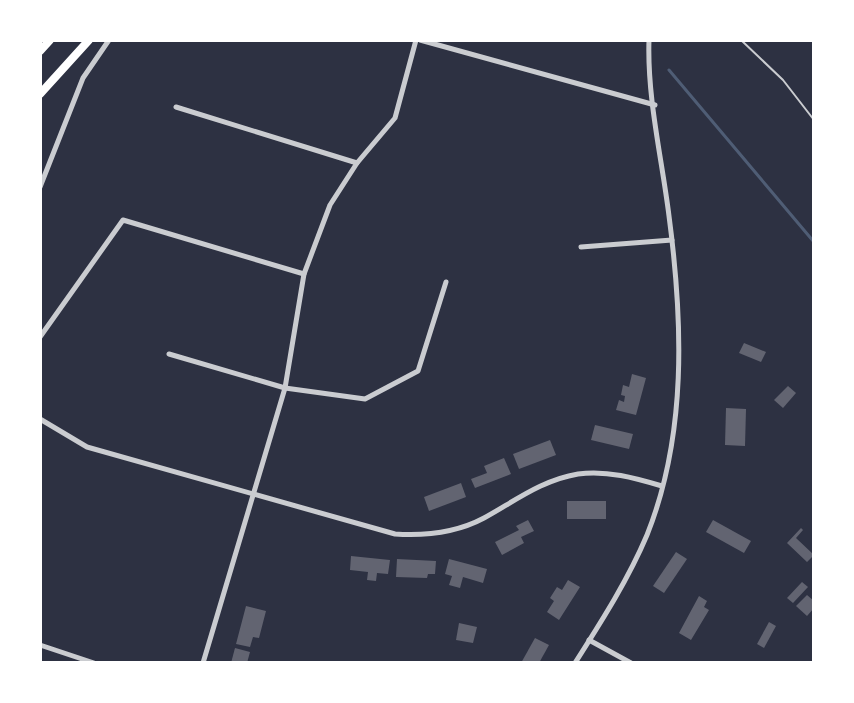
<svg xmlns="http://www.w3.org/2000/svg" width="854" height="703" viewBox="0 0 854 703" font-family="'Space Grotesk',sans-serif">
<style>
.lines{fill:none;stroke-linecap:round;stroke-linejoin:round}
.stream{stroke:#4f5d75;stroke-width:3}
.building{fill:#626471}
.service{stroke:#caccd0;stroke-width:2}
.minor{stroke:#caccd0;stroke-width:5}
.primary{stroke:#fff;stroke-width:8}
</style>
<rect width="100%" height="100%" fill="#2d3142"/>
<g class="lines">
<path class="stream" d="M669,70L814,242"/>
</g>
<g class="building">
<path d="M744,343L766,352L761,362L739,353Z"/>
<path d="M632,374L646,378L636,415L616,410L619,400L624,402L625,396L621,395L623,385L629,387Z"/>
<path d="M788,386L796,393L783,408L774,400Z"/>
<path d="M726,408L746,409L745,446L725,445Z"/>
<path d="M595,425L633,434L629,449L591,440Z"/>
<path d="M550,440L556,455L519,469L513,454Z"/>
<path d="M504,458L511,474L475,488L471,479L487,473L484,466Z"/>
<path d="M461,483L466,497L429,511L424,497Z"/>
<rect x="567" y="501" width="39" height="18"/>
<path d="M528,520L534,531L521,537L524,543L502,555L495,542L519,530L516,526Z"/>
<path d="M713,520L751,541L744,553L706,532Z"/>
<path d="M801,528L803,530L796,538L814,555L807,562L787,543Z"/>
<path d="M676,552L687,559L664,593L653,586Z"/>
<path d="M351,556L390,560L388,574L377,573L376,581L367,580L368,572L350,570Z"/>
<path d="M397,559L436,561L435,574H428L427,578L396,577Z"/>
<path d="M449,559L487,569L483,583L463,577L460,588L449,585L452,576L445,574Z"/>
<path d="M568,580L580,587L559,620L547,612L554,601L550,598L557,587L562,590Z"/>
<path d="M802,582L808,587L793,603L787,598Z"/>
<path d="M807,595L814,601V608L807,616L796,606Z"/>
<path d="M699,596L707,601L704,607L709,610L691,640L679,633Z"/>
<path d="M246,606L266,611L259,638L253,637L250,647L236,644Z"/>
<path d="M769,622L776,626L764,648L757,644Z"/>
<path d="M459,623L477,627L473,643L456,640Z"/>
<path d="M535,638L549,645L539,663H521Z"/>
<path d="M235,648L250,652L247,663H231Z"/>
</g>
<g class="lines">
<path class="service" d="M741,40L783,80L814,120"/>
<g class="minor">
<path d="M420,40L655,105"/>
<path d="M176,107L357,163"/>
<path d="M40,187L83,78L109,40"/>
<path d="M581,247L672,240"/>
<path d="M40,337L123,220L304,274"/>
<path d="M169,354L285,388L365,399L418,371L446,282"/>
<path d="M40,419L87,447L395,534C426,536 456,533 484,518C515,501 542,480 578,474C607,470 635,478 662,486"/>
<path d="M589,640L631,663"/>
<path d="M40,645L94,663"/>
<path d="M203,663L285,388L304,274L330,205L357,163L395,118L416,40"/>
<path d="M575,663C601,622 628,580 647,535C687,435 683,322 669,216C662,159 647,98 649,40"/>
</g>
<g class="primary">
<path d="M40,51L50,40"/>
<path d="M40,94L89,40"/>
</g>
</g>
<rect width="854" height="703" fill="none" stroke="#ffffff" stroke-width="84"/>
</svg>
